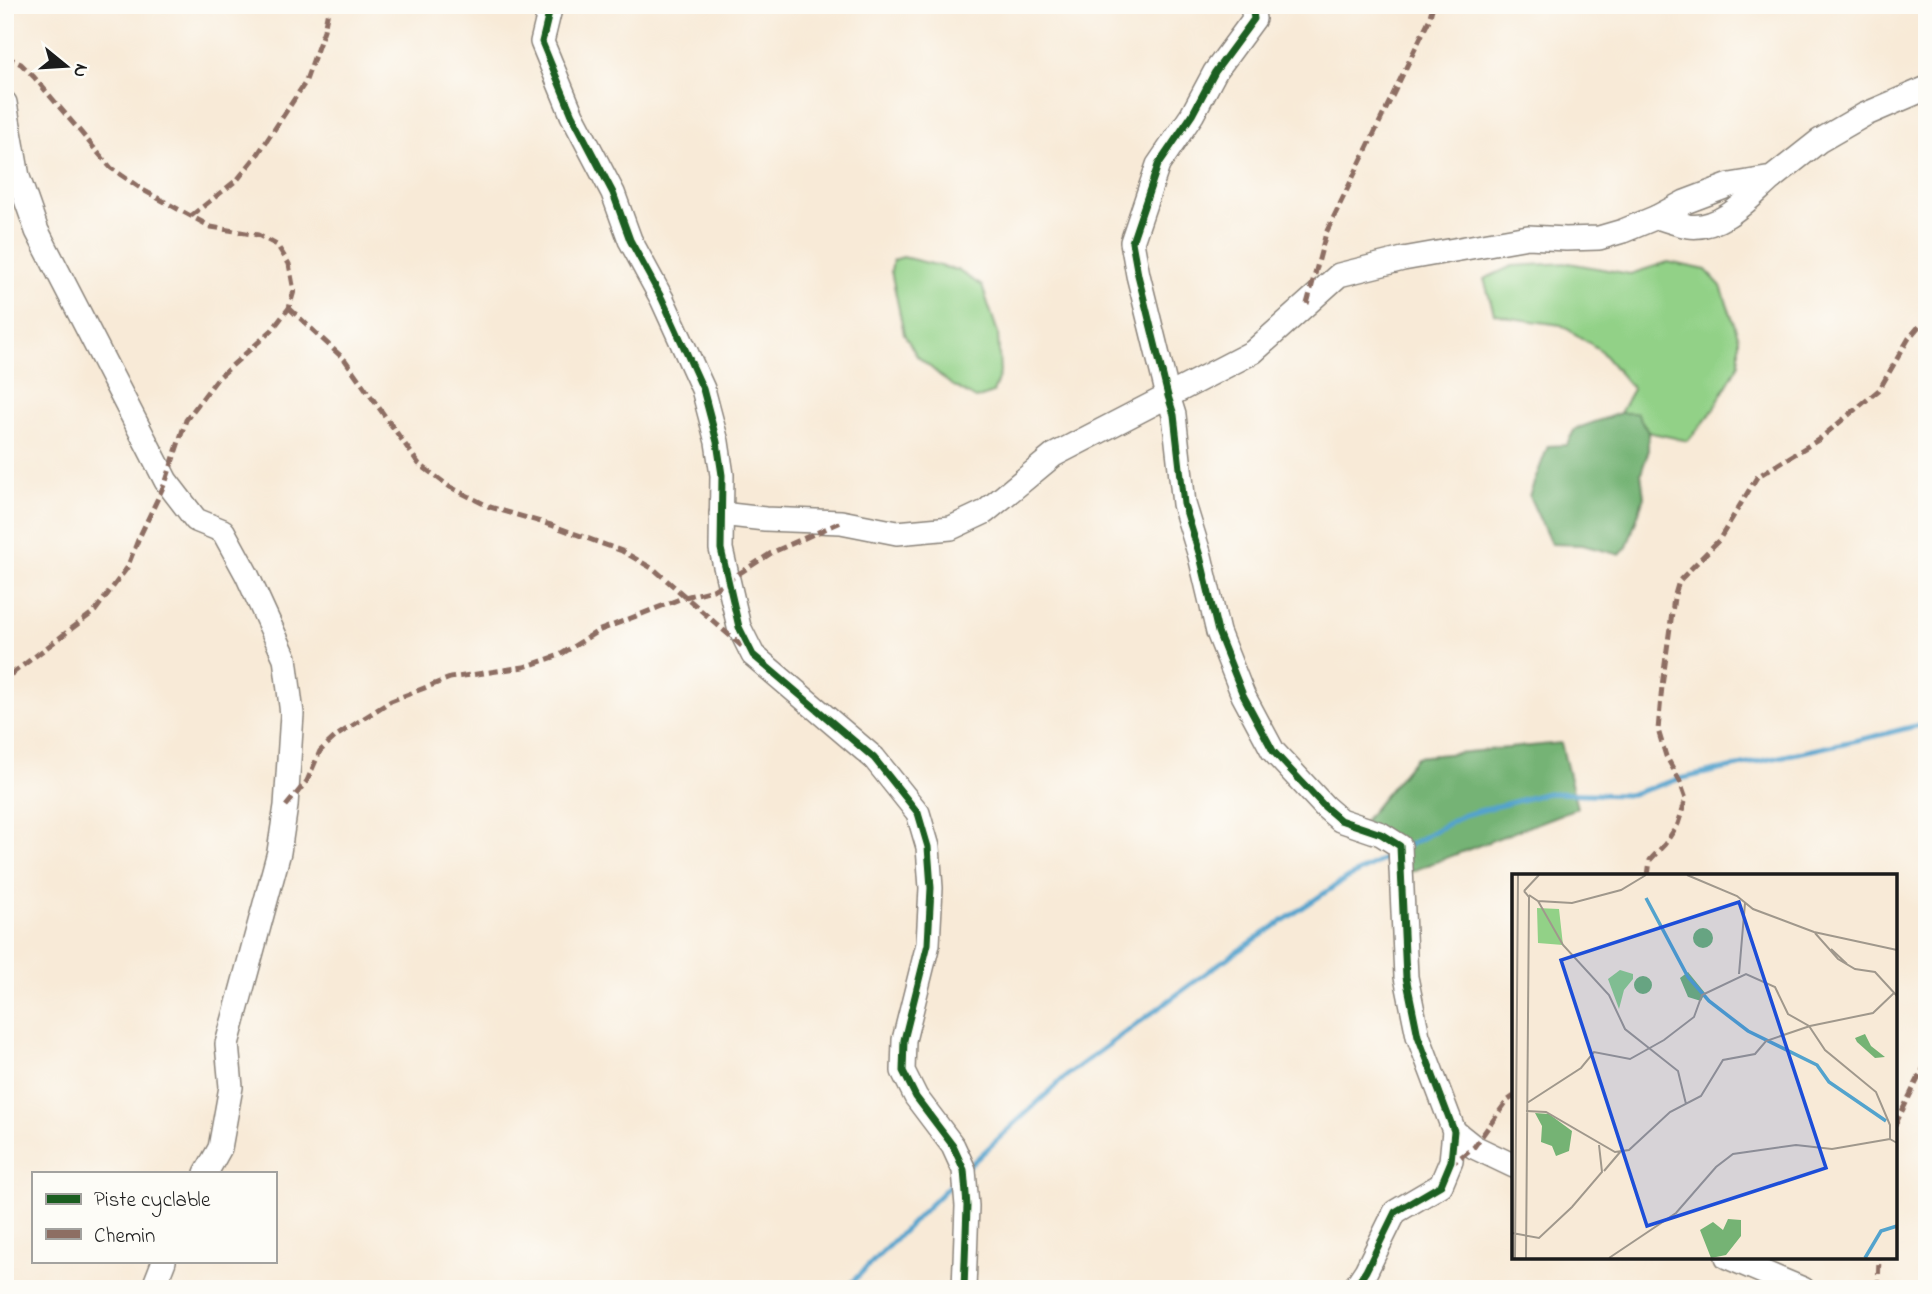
<svg xmlns="http://www.w3.org/2000/svg" width="1932" height="1294" viewBox="0 0 1932 1294" font-family="'Indie Flower',sans-serif">
<style>
.green{fill:#92d187;stroke:#577652;stroke-width:2}
.forest{fill:#75b374;stroke:#486848;stroke-width:2}
.lines{fill:none;stroke-linecap:round;stroke-linejoin:round}
.stream{stroke:#53a3cd;stroke-width:5}
.minor-casing{stroke:#8a837a;stroke-width:26}
.minor{stroke:#fff;stroke-width:23}
.quiet{stroke:#8d6e63;stroke-width:5;stroke-dasharray:10 5;stroke-linecap:butt}
.cycleway-casing{stroke:#fdfcf7;stroke-width:11}
.cycleway{stroke:#1b5e20;stroke-width:7}
.inset-river{fill:none;stroke:#53a3cd;stroke-width:3.5}
.inset-road{fill:none;stroke:#a0988c;stroke-width:2}
.view{fill:#1d4ed8;fill-opacity:0.15;stroke:#1d4ed8;stroke-width:3.5}
.inset-edge{fill:none;stroke:#1c1c1c;stroke-width:3.5}
</style>
<rect width="100%" height="100%" fill="#fdfcf7"/>
<filter id="ink" filterUnits="userSpaceOnUse"><feTurbulence type="fractalNoise" baseFrequency=".0143" numOctaves="2"/><feDisplacementMap in="SourceGraphic" scale="14" xChannelSelector="R" yChannelSelector="G"/><feConvolveMatrix kernelMatrix="1 2 1 2 8 2 1 2 1" color-interpolation-filters="sRGB"/></filter>
<filter id="wash" filterUnits="userSpaceOnUse"><feTurbulence type="fractalNoise" baseFrequency=".00686" numOctaves="4" result="noise"/><feDisplacementMap in="SourceGraphic" scale="28" xChannelSelector="R" yChannelSelector="G"/><feGaussianBlur stdDeviation="1.57" result="paint"/><feColorMatrix in="noise" values="0 0 0 0 0 0 0 0 0 0 0 0 0 0 0 0 0 1.4 0 .05"/><feComposite in="paint" operator="in"/></filter>
<g filter="url(#wash)">
<rect width="100%" height="100%" fill="#f8ead7"/>
<g class="green">
<path d="M903,257L957,270L982,286L998,333L1000,373L993,393L976,399L949,383L917,356L904,334L891,271L893,260Z"/>
<path d="M1668,262L1706,270L1721,286L1739,338V364L1710,415L1688,441L1648,432L1637,413H1620L1633,389L1600,350L1561,325L1511,318L1494,313L1484,279L1512,266L1569,263L1630,274Z"/>
</g>
<g class="forest">
<path d="M1620,413H1637L1648,432V453L1641,473L1644,497L1627,547L1620,555L1582,545L1551,544L1529,496L1548,446L1566,445L1575,429Z"/>
<path d="M1561,743L1577,808L1402,875L1400,846L1364,821L1416,757Z"/>
</g>
<g class="lines">
<g class="stream">
<path d="M1407,846L1464,815L1547,793L1628,795L1679,779L1876,736L1927,723"/>
<path d="M970,1165L1066,1076L1220,963L1344,880L1395,853"/>
<path d="M845,1289L958,1177"/>
</g>
</g>
</g>
<g filter="url(#ink)">
<g class="lines">
<g class="minor-casing">
<g id="minor">
<path d="M551,5L542,42L572,115L613,193L630,240L662,299L703,389L717,442L722,475L721,549L739,627L753,655L874,758L918,813L928,847L931,888L928,944L904,1040L903,1071L916,1097L953,1146L964,1170L967,1206L964,1289"/>
<path d="M1252,5L1254,19L1215,72L1192,115L1158,165L1132,242L1138,275L1168,396L1174,415L1184,504L1200,556L1218,632L1243,695L1273,751L1325,807L1340,820L1381,834L1400,846L1406,977L1418,1036L1454,1131L1451,1161L1441,1185L1395,1212L1366,1271L1354,1289"/>
<path d="M5,103L18,177L37,231L166,481L196,520L223,531L247,575L285,658L292,714L286,806L279,852L227,1044L231,1087L220,1148L206,1173"/>
<path d="M1657,217C1667,220 1678,224 1688,226C1721,231 1749,198 1772,178"/>
<path d="M721,514L765,519L841,522L897,533L951,528L985,512L1054,455L1253,352L1339,275L1403,259L1528,237L1566,239L1599,238L1623,231L1657,217L1685,202L1730,185L1772,178L1819,141L1864,115L1927,88"/>
<path d="M1454,1131L1474,1147L1514,1166"/>
<path d="M1727,1257L1803,1289"/>
<path d="M153,1289L164,1261"/>
</g>
</g>
<use href="#minor" class="minor"/>
<g class="quiet">
<path d="M5,6L9,5"/>
<path d="M5,56L21,64L34,77L111,168L143,190L211,227L258,235L277,245L289,264L294,291L289,308L272,330L217,379L186,420L166,481L138,540L127,568L95,611L5,679"/>
<path d="M191,216L238,179L258,154L305,83L324,30L329,5"/>
<path d="M1307,304L1326,233L1429,20L1433,5"/>
<path d="M289,308L345,360L419,464L450,487L490,507L551,525L622,551L655,570L745,649"/>
<path d="M286,806L307,781L320,751L336,736L391,701L450,678L524,667L560,655L598,631L685,597L713,590L773,552L841,522"/>
<path d="M1648,876L1650,860L1665,844L1678,824L1686,799L1679,779L1666,756L1658,730L1662,686L1674,598L1679,581L1719,540L1757,477L1818,440L1879,390L1909,338L1927,317"/>
<path d="M1895,1125L1927,1061"/>
<path d="M1449,1166L1474,1147L1507,1101L1514,1096"/>
<path d="M1878,1289L1879,1257"/>
</g>
<g class="cycleway-casing">
<g id="cycleway">
<path d="M551,5L542,42L572,115L613,193L630,240L662,299L703,389L717,442L722,475L721,549L739,627L753,655L874,758L918,813L928,847L931,888L928,944L904,1040L903,1071L916,1097L953,1146L964,1170L967,1206L964,1289"/>
<path d="M1252,5L1254,19L1215,72L1192,115L1158,165L1132,242L1138,275L1168,396L1174,415L1184,504L1200,556L1218,632L1243,695L1273,751L1325,807L1340,820L1381,834L1400,846L1406,977L1418,1036L1454,1131L1451,1161L1441,1185L1395,1212L1366,1271L1354,1289"/>
</g>
</g>
<use href="#cycleway" class="cycleway"/>
</g>
</g>
<g transform="translate(1512 874)">
<rect width="385" height="385" fill="#f8ead7"/>
<path d="M25,34L47,35L51,71L26,69ZM108,96L121,100V105L112,116L107,135L96,105Z" fill="#92d187"/>
<path d="M181 64a10 10 0 1 1 20 0a10 10 0 1 1-20 0ZM176,98L193,119L189,127L176,123L168,104ZM122 111a9 9 0 1 1 18 0a9 9 0 1 1-18 0ZM353,160L359,172L373,183L363,184L345,168L343,164ZM23,239L37,240L60,257L57,277L44,282L40,272L29,268L30,252ZM216,345L229,346V362L214,381L199,384L188,356L201,348L211,356Z" fill="#75b374"/>
<path class="inset-river" d="M134,24L176,103L197,127L236,157L305,191L317,208L374,247M353,384L369,357L385,352"/>
<path class="inset-road" d="M175,1L225,22L241,35L302,58L385,76M12,17L17,23L14,384M12,17L27,1M17,21L26,27L60,29L109,16L134,1M26,27L51,71L97,121L113,155L166,197L174,230M303,59L326,85L343,95L363,98L385,122M319,75L335,90M227,100L233,29M15,229L69,194L82,178L118,185L152,166L182,143L190,121L234,100L263,113L276,140L297,152L313,176L364,218L378,251V265L385,269M14,237L34,238L103,278L117,276L158,238L189,222L211,186L243,180L254,167L298,152L361,139L382,119M92,297L109,277M0,359L27,364L60,333L90,298L87,271M3,384L6,1M97,384L164,339L204,293L221,280L284,271L320,275L378,265"/>
<path class="view" d="M227,28L314,294L135,352L49,86Z"/>
<rect width="385" height="385" class="inset-edge"/>
</g>
<rect width="1932" height="1294" fill="none" stroke="#fdfcf7" stroke-width="28"/>
<rect x="32" y="1172" width="245" height="91" fill="#fdfcf7" stroke="#a3a29f" stroke-width="2"/>
<rect x="46" y="1194" width="35" height="10" fill="#1b5e20" stroke="#a3a29f" stroke-width="2"/>
<text x="94" y="1206" font-size="21" fill="#1c1c1c">Piste cyclable</text>
<rect x="46" y="1229" width="35" height="10" fill="#8d6e63" stroke="#a3a29f" stroke-width="2"/>
<text x="94" y="1242" font-size="21" fill="#1c1c1c">Chemin</text>
<g transform="translate(66 66) rotate(108)" stroke="#fdfcf7" stroke-width="5" paint-order="stroke">
<path d="M0-5L12 26L0 18L-12 26Z" fill="#1c1c1c"/>
<text y="-10" font-size="19" font-weight="bold" text-anchor="middle" fill="#1c1c1c">N</text>
</g>
</svg>
